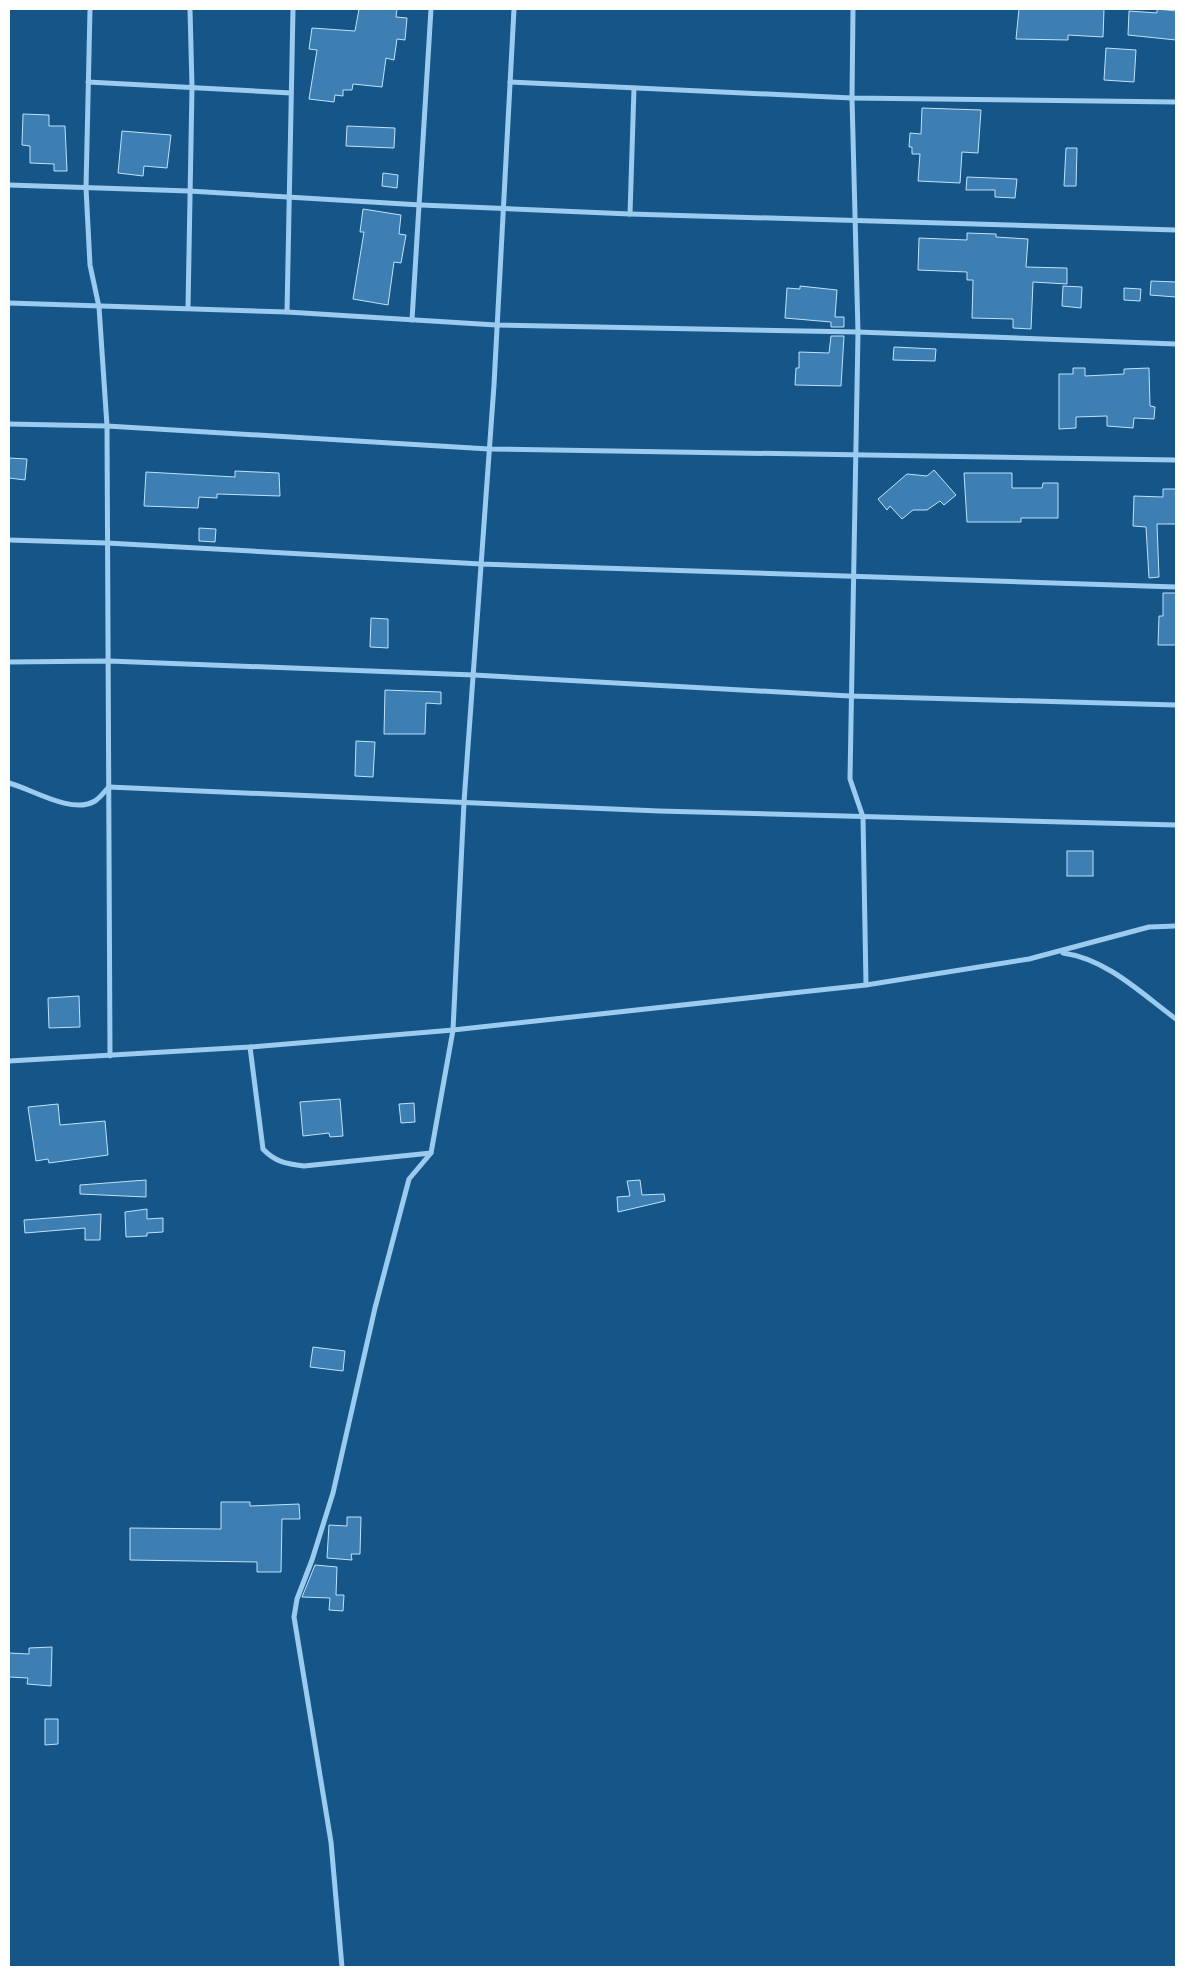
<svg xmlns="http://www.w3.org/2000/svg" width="1185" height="1976" viewBox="0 0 1185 1976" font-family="Helvetica,sans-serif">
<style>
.building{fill:#3d7fb2;stroke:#c0e2fb}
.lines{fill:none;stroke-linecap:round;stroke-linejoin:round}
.minor{stroke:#9bcbef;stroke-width:5}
</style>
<rect width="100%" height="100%" fill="#155588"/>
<g class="building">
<path d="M359,9H397L396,17L407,18L405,40L397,39L394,60L386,58L382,87L353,84L352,90H343V96L335,95L334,102L309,99L317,50L309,49L312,28L355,31Z"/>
<path d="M1019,9H1104L1103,37L1068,35V40L1016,39Z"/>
<path d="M1157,9L1176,11V40L1128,35L1129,11L1157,13Z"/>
<path d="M1106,48L1136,50L1134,82L1104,80Z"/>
<path d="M922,108L981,110L978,153L962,152L960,183L918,181L920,154H912V147H909L910,133L921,134Z"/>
<path d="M23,114L49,115V126H65L67,171H54V164L30,163V146L22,145Z"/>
<path d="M347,126L395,128L394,148L346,146Z"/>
<path d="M122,131L171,135L167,168L144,166L143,176L118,173Z"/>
<path d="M1066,148H1077L1076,186H1064Z"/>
<path d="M383,173L398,175L397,188L382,186Z"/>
<path d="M967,177L1017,179L1015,198L995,197V190H966Z"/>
<path d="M363,209L401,215L399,234L406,235L401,263L394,262L388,305L353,299L364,232H360Z"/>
<path d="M967,233L996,234V237L1028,239L1026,267L1067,268V284L1033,282L1031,329L1013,328V319L972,318L973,280H967V272L918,270L919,238L967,240Z"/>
<path d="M1151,281L1176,282V297L1150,295Z"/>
<path d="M800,286L837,290L835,317H844V327H831V322L785,318L787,288L800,289Z"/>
<path d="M1063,286L1082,287L1081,308L1062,306Z"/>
<path d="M1124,288L1141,289L1140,301L1124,300Z"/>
<path d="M831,336H844L841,386L795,385L796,368H799V352L829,353Z"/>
<path d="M894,347L936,349L935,361L893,360Z"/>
<path d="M1073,368H1085V376L1124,374V369L1149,368L1150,406L1155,407L1154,419L1134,418L1133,428L1107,426V416L1076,417V428L1059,429V374H1073Z"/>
<path d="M9,458L27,459L25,480L9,478Z"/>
<path d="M934,470L956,495L944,505L940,501L927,510H913L902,519L890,506L887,510L878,499L907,474L927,476Z"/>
<path d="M235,471L279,473L280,496L217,494V498L199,497L198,508L144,506L146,472L235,477Z"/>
<path d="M964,473H1012V488H1042L1043,483H1058V518H1021V522H967Z"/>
<path d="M1163,489H1176V524H1157L1159,577L1149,578L1146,527L1133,526L1134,496L1163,497Z"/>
<path d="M199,528L216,529L215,542L199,541Z"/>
<path d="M1163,593H1176V645H1158L1159,616H1163Z"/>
<path d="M371,618L388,619V648L370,647Z"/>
<path d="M385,690L441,692V704L426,703L425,734H384Z"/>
<path d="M356,741L375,742L373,777L355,776Z"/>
<rect x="1067" y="851" width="26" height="25"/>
<path d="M79,996L80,1027L49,1028L48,998Z"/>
<path d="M340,1099L343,1136L330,1137L329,1133L303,1136L300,1102Z"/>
<path d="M414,1103L415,1122L401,1123L399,1104Z"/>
<path d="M58,1104L60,1125L105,1121L108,1155L49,1163L48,1159L36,1161L28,1107Z"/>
<path d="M146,1180V1197L80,1194V1185Z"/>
<path d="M640,1180L642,1195L664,1194L665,1201L618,1212L617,1197L630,1196L627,1181Z"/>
<path d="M147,1209V1219L163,1218V1232L147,1233V1236L126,1237L125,1212Z"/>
<path d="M101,1214L100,1240H85V1228L25,1233L24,1220Z"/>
<path d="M313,1347L345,1351L343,1371L310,1367Z"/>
<path d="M221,1502H250V1506L299,1504L300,1519H282L281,1572H257V1562L130,1560V1528L221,1529Z"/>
<path d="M347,1517H361L360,1554H351L352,1560L327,1558L329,1525L347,1526Z"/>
<path d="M315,1565L337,1567L336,1595H344L343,1611L329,1610L330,1598L302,1597Z"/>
<path d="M52,1647L51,1686L27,1684L28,1678L9,1677V1653L29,1654V1648Z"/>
<path d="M45,1719H58V1744L45,1745Z"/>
</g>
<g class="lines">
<g class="minor">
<path d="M90,9L86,188L90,265L99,307L107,426L110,1056"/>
<path d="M853,9L852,98L858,332L850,779L863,817L866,985"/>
<path d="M88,82L291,93"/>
<path d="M510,82L852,98L1176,102"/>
<path d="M9,185L189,191L421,205L630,214L1176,230"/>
<path d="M630,214L634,88"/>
<path d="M9,303L287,312L496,325L858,332L1176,344"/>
<path d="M188,308L192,87L190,9"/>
<path d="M287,312L293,9"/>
<path d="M412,320L431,9"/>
<path d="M9,424L107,426L489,449L1176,460"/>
<path d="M9,540L107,543L481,564L1176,587"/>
<path d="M9,662L109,661L474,675L850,696L1176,705"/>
<path d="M9,783C32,789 72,815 95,801C100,798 105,791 109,787L659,811L1176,825"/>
<path d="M1063,953C1107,959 1142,994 1176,1019"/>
<path d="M250,1047L263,1149C275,1162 287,1164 304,1166L431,1153"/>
<path d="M9,1061L250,1047L453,1030L866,985L1029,959L1149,927L1176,926"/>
<path d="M342,1967L331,1842L294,1617L297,1599L312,1560L333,1493L375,1308L409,1179L431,1153L453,1030L464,802L494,385L514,9"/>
</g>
</g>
<rect width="1185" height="1976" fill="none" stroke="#ffffff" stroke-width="20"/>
</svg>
